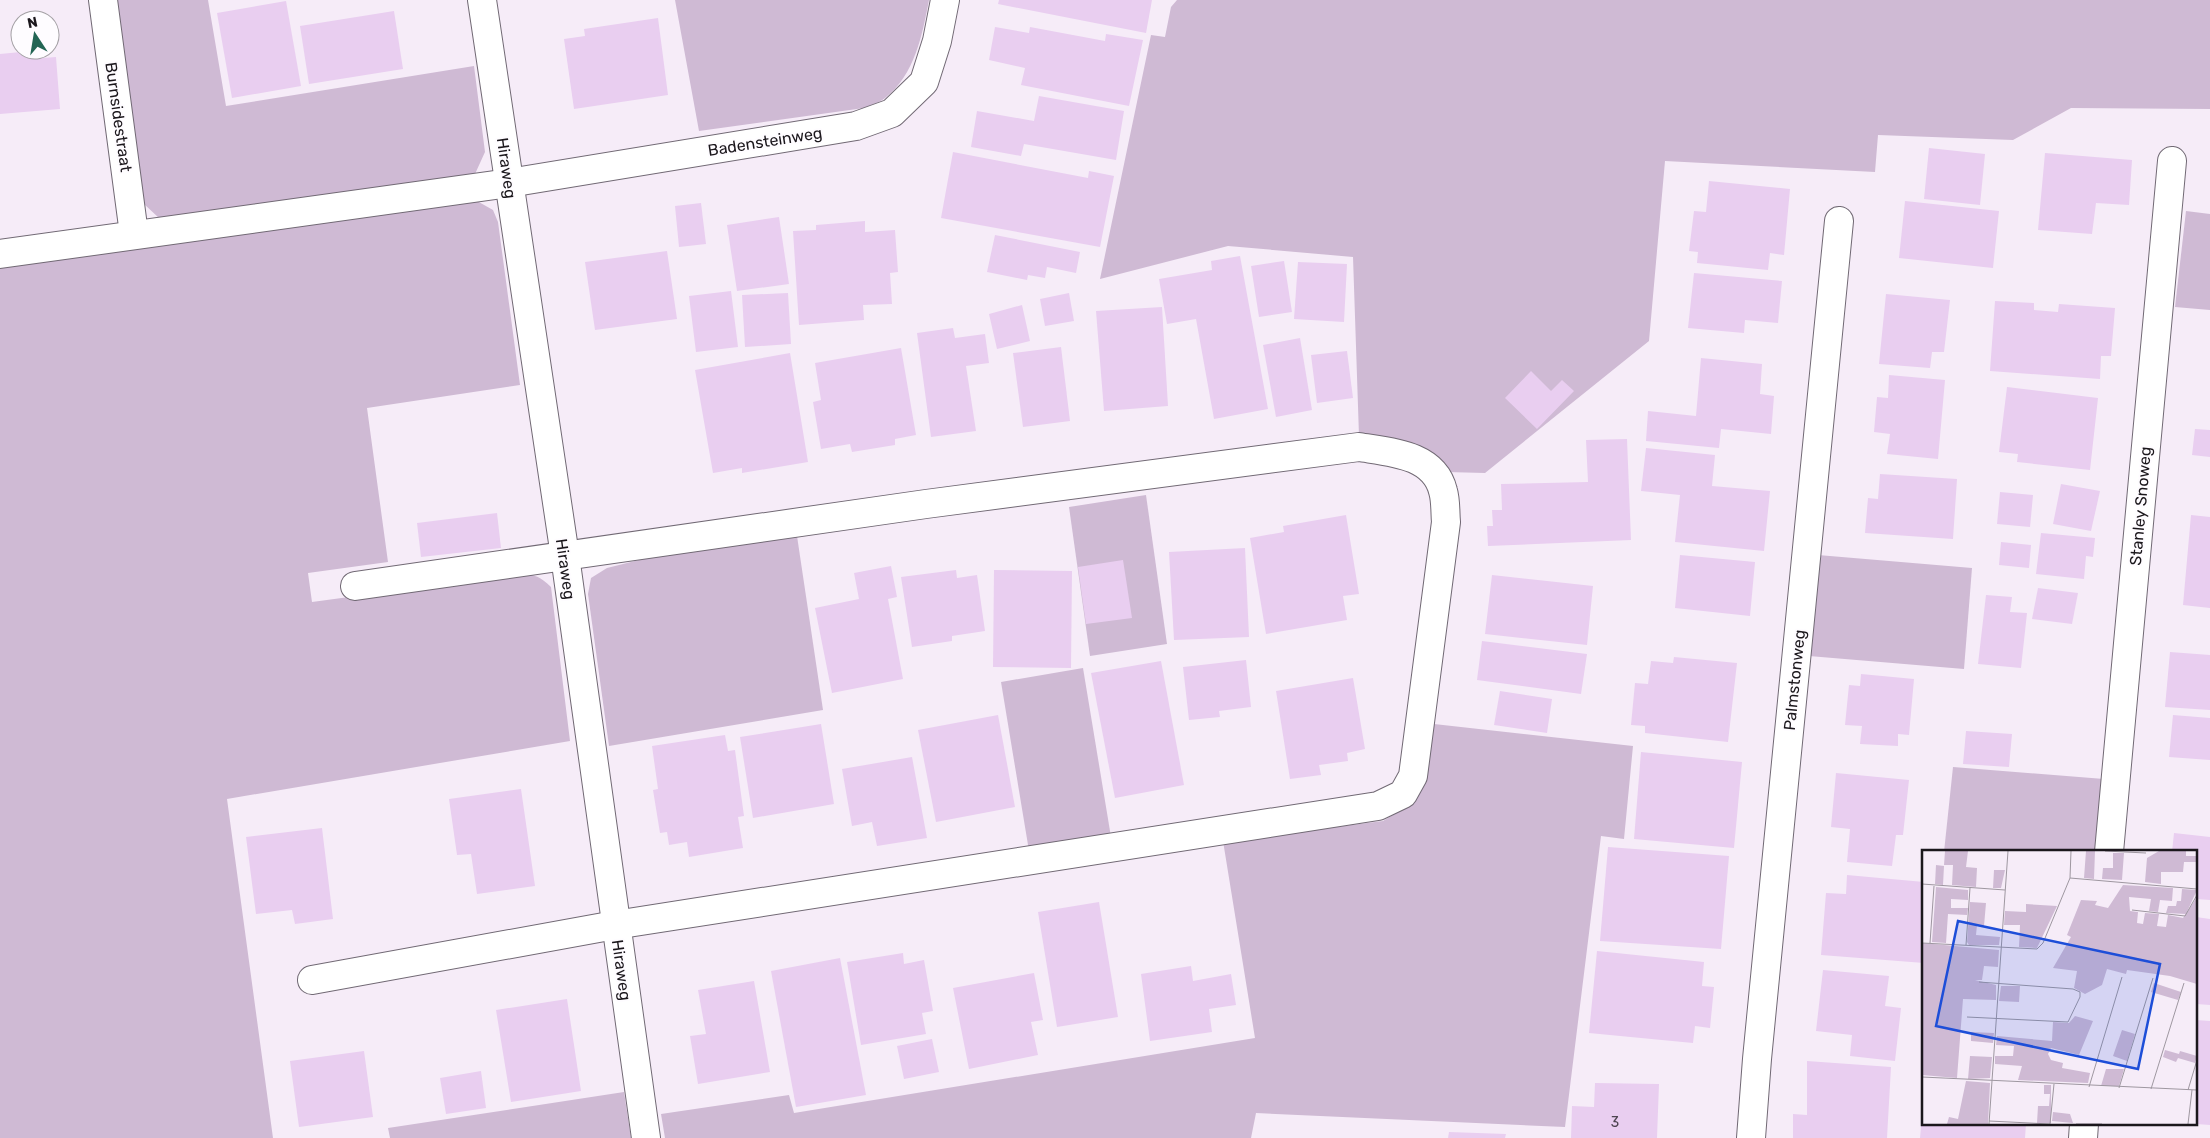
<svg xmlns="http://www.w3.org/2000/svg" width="2210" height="1138" viewBox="0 0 2210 1138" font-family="Rubik,sans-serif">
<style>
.green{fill:#cfbad4}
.building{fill:#e9cef0}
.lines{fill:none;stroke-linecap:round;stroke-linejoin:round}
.street-casing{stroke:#716974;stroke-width:30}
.street{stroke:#fff;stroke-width:28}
.labels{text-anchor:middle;stroke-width:4;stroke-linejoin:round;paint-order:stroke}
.number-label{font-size:14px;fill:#4e4551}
.street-label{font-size:16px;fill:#1b171c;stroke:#fefcff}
.inset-road{fill:none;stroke:#9e97a0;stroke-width:1}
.view{fill:#1d4ed8;fill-opacity:0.15;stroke:#1d4ed8;stroke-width:2.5}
.inset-edge{fill:none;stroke:#1b171c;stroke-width:2.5}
</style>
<rect width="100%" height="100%" fill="#f6ecf8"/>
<g class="green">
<path d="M113,0H208L226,106L474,66L485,152L475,174L462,180L159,218L144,204Z"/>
<path d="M675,0H929C922,36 915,74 885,98C879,103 870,105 864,108L699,131Z"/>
<path d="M1177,0H2210V109L2071,108L2013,140L1878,135L1875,172L1665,161L1649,341L1485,473L1446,472L1359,436L1353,257L1228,246L1100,279L1151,35L1165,37L1171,7Z"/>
<path d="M477,201L493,210L498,222L520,385L367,408L388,562L308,573L312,602L512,575C530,574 537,573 551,587L570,741L227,799L273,1138H0V263Z"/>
<path d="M2186,211L2210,214V310L2175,307Z"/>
<path d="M1146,495L1167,644L1090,656L1069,507Z"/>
<path d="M797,536L823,710L609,746L588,594L591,578L607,568L643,559Z"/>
<path d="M1818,555L1972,568L1964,669L1809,656Z"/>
<path d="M1083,668L1111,837L1029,851L1001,682Z"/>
<path d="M1434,724L1633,746L1624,839L1601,836L1565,1127L1256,1113L1251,1138H665L661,1114L789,1095L794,1113L1255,1038L1223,841L1383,821L1406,807L1421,785Z"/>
<path d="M1953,767L2104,779L2097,852H1944Z"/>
<path d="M624,1092L631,1138H390L388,1128Z"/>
</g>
<g class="building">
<path d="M999,0H1152L1146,33L998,4Z"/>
<path d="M286,1L301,86L232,98L217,13Z"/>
<path d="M394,11L403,69L309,84L300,26Z"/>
<path d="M658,18L668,95L574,109L564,39L585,36L584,29Z"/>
<path d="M995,27L1029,33L1030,27L1105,41L1106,34L1143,40L1129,106L1021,85L1025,68L989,60Z"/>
<path d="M31,51V59L56,57L60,109L0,114V54Z"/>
<path d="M1039,96L1124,111L1116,160L1024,144L1021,156L971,147L977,111L1034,121Z"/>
<path d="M1929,148L1985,154L1980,205L1924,199Z"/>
<path d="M953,152L1088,178L1089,171L1114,176L1100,247L941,218Z"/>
<path d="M2045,153L2132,160L2129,205L2096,203L2092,234L2038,230Z"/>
<path d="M1709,181L1790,189L1784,255L1770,253L1768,270L1697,263L1698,252L1689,251L1694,211L1706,212Z"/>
<path d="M1905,201L1999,211L1993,268L1899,258Z"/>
<path d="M701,203L706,244L679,247L675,206Z"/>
<path d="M779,217L789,284L737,291L727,225Z"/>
<path d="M865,221V232L895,230L898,272L890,273L892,304L863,305L864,320L799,325L793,231L816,230V225Z"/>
<path d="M995,235L1080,252L1076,273L1047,267L1045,278L1028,275L1027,280L987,272Z"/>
<path d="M667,251L677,319L595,330L585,262Z"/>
<path d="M1240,256L1268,409L1214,419L1196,319L1167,324L1159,279L1212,270L1211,261Z"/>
<path d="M1284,261L1292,312L1259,317L1251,266Z"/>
<path d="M1298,262L1347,264L1344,322L1294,319Z"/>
<path d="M1694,273L1782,281L1778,323L1745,320L1744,333L1688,328Z"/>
<path d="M731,291L738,347L696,352L689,296Z"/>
<path d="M788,293L791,344L745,347L742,295Z"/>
<path d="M1069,293L1074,321L1045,326L1040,299Z"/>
<path d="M1886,294L1950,300L1944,352H1932L1930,368L1879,364Z"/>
<path d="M1995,301L2034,303V310L2058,312L2059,304L2115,308L2111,356H2101L2100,379L1990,371Z"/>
<path d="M1022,305L1030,341L997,349L989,314Z"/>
<path d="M1162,307L1168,406L1104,411L1096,311Z"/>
<path d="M953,328L955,338L985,334L989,363L966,366L976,431L931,437L917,333Z"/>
<path d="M1300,338L1312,410L1276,417L1263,345Z"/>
<path d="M1061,347L1070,421L1023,427L1013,353Z"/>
<path d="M901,348L916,435L895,439V445L852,452L850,444L821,449L813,402L821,400L815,363Z"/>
<path d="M1347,351L1353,398L1317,403L1311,355Z"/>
<path d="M790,353L808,462L742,473V468L713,473L695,370Z"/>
<path d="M1701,358L1762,364L1760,394L1774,396L1771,434L1721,429L1719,448L1646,441L1648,411L1696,416Z"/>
<path d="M1531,371L1551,391L1562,380L1574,391L1537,429L1505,398Z"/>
<path d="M1889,375L1945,380L1938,459L1887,454L1890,434L1874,432L1877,397L1888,398Z"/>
<path d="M2007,387L2098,398L2090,470L2017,462L2018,454L1999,452Z"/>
<path d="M2195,429L2210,430V457L2192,455Z"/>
<path d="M1627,439L1631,540L1488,546L1487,526H1493L1492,510H1502L1501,484L1588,482L1586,440Z"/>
<path d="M1646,448L1715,455L1712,486L1770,491L1764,551L1675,542L1680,495L1641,491Z"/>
<path d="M1880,474L1957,479L1953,539L1865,533L1868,498L1878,499Z"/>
<path d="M2061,484L2100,491L2091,531L2053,524Z"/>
<path d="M2000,492L2033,495L2030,527L1997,524Z"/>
<path d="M497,513L501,548L421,557L417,523Z"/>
<path d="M1346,515L1359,594L1343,596L1347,620L1266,634L1250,538L1284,532L1283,526Z"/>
<path d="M2191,515L2210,517V608L2183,605Z"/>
<path d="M2041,533L2095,538L2093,557L2086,556L2084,579L2036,574Z"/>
<path d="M2001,542L2031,545L2029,568L1999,565Z"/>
<path d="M1245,548L1249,637L1174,640L1169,552Z"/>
<path d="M1680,555L1755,562L1750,616L1675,608Z"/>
<path d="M1123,560L1132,618L1086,624L1078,567Z"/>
<path d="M891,566L897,597L888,599L903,679L832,693L815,608L859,599L854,573Z"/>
<path d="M956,570L957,578L977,575L985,631L952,636V641L912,647L901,577Z"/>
<path d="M994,570L1072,571L1071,668L993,667Z"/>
<path d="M1492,575L1593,586L1587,645L1485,634Z"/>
<path d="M2038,588L2078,593L2072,624L2032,619Z"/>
<path d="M1986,595L2012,597L2010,612L2027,613L2021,668L1978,664Z"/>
<path d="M1482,641L1587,654L1581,694L1477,680Z"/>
<path d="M2170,652L2210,655V710L2165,707Z"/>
<path d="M1674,657L1737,663L1728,742L1645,733V726L1631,725L1635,683L1648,684L1651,661L1673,663Z"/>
<path d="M1246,660L1251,707L1219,711L1220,717L1189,720L1183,667Z"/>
<path d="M1161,661L1184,785L1115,798L1091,673Z"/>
<path d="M1861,674L1914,679L1909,735L1898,734V746L1860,744L1862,726L1845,725L1849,685L1860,686Z"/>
<path d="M1353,678L1365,749L1347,753L1348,761L1319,765L1321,775L1290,779L1276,691Z"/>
<path d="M1500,691L1552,699L1547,733L1494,725Z"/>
<path d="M998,715L1015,807L936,822L918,730Z"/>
<path d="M2173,715L2210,718V760L2169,757Z"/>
<path d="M821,724L834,804L753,818L740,737Z"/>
<path d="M1966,731L2012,734L2009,767L1963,764Z"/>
<path d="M725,735L728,751L735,750L744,816L738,817L743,848L689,857L687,842L669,845L667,832L660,833L653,790L658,789L652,746Z"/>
<path d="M1641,752L1742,762L1734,848L1634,839Z"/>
<path d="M912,757L927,838L877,846L872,822L852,826L842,769Z"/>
<path d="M1836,773L1909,780L1903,835H1896L1892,866L1847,862L1850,829L1831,827Z"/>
<path d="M521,789L535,886L477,894L471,854L457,855L449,799Z"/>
<path d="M322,828L333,919L295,924L292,910L256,914L246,837Z"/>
<path d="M2174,833L2210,837V900L2196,899V852H2172Z"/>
<path d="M1608,847L1729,856L1721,949L1600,941Z"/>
<path d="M1847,875L1924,882V963L1821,955L1826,893L1846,894Z"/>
<path d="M1099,902L1118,1017L1057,1027L1038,912Z"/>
<path d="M2196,917L2210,919V1005L2196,1004Z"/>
<path d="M1597,951L1704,962L1702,986L1714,987L1710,1028L1695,1026L1693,1043L1589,1033Z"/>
<path d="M903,953L904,964L924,960L933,1011L922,1013L926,1034L861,1045L847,962Z"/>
<path d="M840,958L866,1095L796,1107L771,971Z"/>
<path d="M1191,966L1193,981L1231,974L1236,1005L1209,1009L1212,1032L1150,1041L1141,974Z"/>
<path d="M1823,970L1889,976L1885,1006L1901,1008L1895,1061L1850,1056L1852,1035L1816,1031Z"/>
<path d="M1034,973L1043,1020L1031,1022L1038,1055L969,1069L953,988Z"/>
<path d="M754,981L770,1072L698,1084L690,1036L706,1034L698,990Z"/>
<path d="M567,999L581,1091L511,1102L496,1010Z"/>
<path d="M2196,1020L2210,1021V1125L2196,1124Z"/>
<path d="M932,1039L939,1072L904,1079L897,1046Z"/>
<path d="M364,1051L373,1117L299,1127L290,1061Z"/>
<path d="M1807,1061L1891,1067L1887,1138H1793V1114L1807,1115Z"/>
<path d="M481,1071L486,1108L446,1114L440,1078Z"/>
<path d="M1595,1083L1659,1084L1657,1138H1571L1572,1106L1594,1107Z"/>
<path d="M1922,1117L1924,1124H2026L2025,1138H1920Z"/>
<path d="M1449,1132L1506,1134L1505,1138H1448Z"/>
</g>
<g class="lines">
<g class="street-casing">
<g id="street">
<path d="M103,0L134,234"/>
<path d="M482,0L565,556L646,1138"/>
<path d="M0,254L509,183L856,126L892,113L924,82L937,41L945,0"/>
<path d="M2109,852L2172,161"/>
<path d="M312,980L615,925L1378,806L1403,794L1413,776L1446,522C1445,512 1446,501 1443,491C1434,454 1390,452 1359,447L926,504L355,586"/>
<path d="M1751,1138L1757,1059L1839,221"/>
<path d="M2083,1138L2084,1124"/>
</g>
</g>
<use href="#street" class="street"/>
</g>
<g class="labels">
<g class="number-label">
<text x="1615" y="1127">3</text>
</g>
<g class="street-label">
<text transform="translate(119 117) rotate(82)" y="6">Burnsidestraat</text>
<text transform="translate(765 141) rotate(-9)" y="6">Badensteinweg</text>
<text transform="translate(507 168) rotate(82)" y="6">Hiraweg</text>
<text transform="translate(2140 506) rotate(-85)" y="6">Stanley Snoweg</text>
<text transform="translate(566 569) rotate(82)" y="6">Hiraweg</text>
<text transform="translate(1794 680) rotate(-84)" y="6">Palmstonweg</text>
<text transform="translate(622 970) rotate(82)" y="6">Hiraweg</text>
</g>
</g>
<g transform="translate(1922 850)">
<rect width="275" height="275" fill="#f6ecf8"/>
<path d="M23,1H46L44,17L55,18L54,37L30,35L31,15H22ZM164,1H173L172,29L162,28ZM237,1H264V6H275V12H262L261,22H239V34L223,32L225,8ZM191,3H202L200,30L180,29L181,18H191ZM14,15L22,16L21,35L13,34ZM72,20H83L79,38H71ZM201,35L251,38L250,51L238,50L236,62L227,61L229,49L207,47L208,61L216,62L215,73L221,74L223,63L237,64L235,76L244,77L246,65L261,68L275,47V134L248,126L205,120L204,124L185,119L180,135L163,144L152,138L155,121L131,118L149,87L145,85L159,50L175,51L173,55L186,58ZM14,37L46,40V50L29,49V58H46L45,65L26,64L24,93L10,92ZM260,39L275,40L264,64L244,63L246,56H254L255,51H259ZM48,52L64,53L62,76L55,75L54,85L78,87L77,95H47L45,92ZM104,54L135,56L115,98L97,97L98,75H82L83,61L104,62ZM0,93L77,100L76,117L62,116L60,130H53L74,135V150L41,149L35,228L0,225ZM232,133L259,142L256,150L229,142ZM79,136H98L97,152L77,151ZM153,166L171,171L157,205L129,198L126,204L129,210L141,213L140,218L168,223L166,233L96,230L100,216L73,214V206H91L92,196L74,195L75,186L130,191L131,172L147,173ZM200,180L213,184L205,211L191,206ZM49,182L72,183L71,193L49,191ZM243,200L257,204L258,201L275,206L273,213L256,208L254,212L241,207ZM48,206L70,207L68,228L46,229ZM184,219H202L197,236H179ZM44,231L68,233L66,274H25L27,267L36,269ZM122,235H129V273H115L116,256H127L128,244H122ZM131,262L148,264L151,273L130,271Z" fill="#cfbad4"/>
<path class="inset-road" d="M183,1L224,3M148,28L275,39M0,34L83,40M210,60L263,66L275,45M0,93L115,99L121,93L148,28L149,1M8,93L12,36M44,95L48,38M45,167L146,172L158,147V142L151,139L57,132M0,227L275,240M167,237L200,127M197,238L231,128M229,239L262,133M266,240L275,210M67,271L128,274L132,234M67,274L86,1M154,274H180M266,274L270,240"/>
<path class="view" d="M36,71L238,114L216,219L14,176Z"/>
<rect width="275" height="275" class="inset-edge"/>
</g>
<g transform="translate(35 35) rotate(348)"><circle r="24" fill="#fefcff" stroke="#a3a0a4"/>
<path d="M0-4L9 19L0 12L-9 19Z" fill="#236554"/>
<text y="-8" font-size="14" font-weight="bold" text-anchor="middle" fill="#1b171c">N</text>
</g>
</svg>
